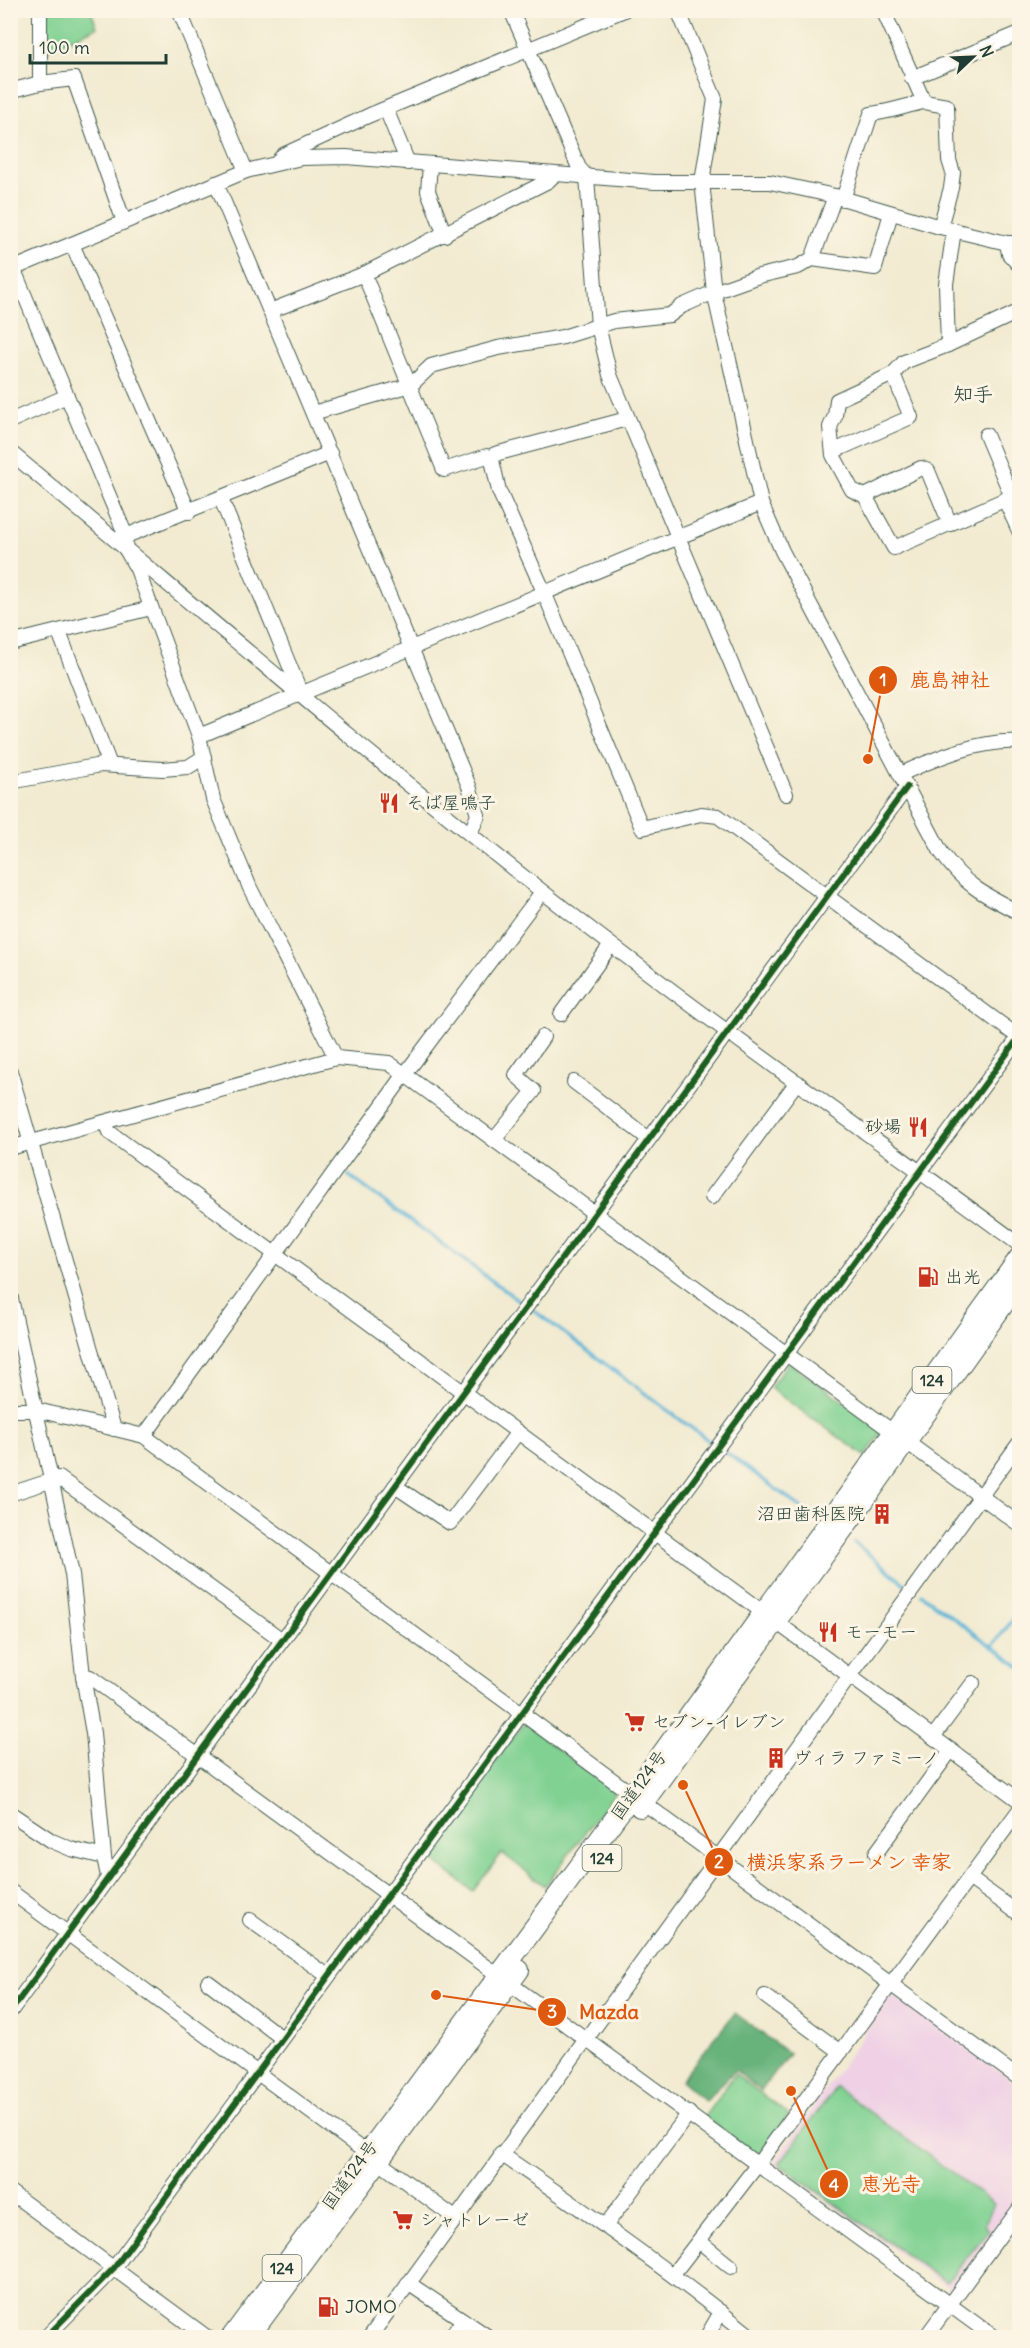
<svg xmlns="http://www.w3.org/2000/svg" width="1030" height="2348" viewBox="0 0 1030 2348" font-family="Delius,'Klee One',sans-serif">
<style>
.built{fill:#efd0e5}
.green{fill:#80d192;stroke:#508763;stroke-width:1.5}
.forest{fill:#68b37c;stroke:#447858;stroke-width:1.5}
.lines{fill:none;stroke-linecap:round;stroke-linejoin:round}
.stream{stroke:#5bb4d8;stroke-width:3}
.minor-casing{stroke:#3f574c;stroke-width:16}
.highway-casing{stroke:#3f574c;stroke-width:22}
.minor{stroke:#fff;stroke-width:14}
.highway{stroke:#fff;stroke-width:20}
.cycleway-casing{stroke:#fcf5e5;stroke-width:10}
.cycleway{stroke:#1b5e20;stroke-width:6}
.labels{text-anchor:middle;stroke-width:6;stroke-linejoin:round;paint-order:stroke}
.shield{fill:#fcf5e5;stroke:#617469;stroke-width:1.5}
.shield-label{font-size:16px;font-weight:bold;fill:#1f3d34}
.poi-label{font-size:18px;fill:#1f3d34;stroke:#fcf5e5;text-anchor:start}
.street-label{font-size:18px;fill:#1f3d34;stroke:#fcf5e5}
.neighbourhood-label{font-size:20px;fill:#1f3d34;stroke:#fcf5e5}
.leader{fill:none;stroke:#de580e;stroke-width:2}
.callout-dot{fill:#de580e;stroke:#fcf5e5;stroke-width:2}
.mark-label{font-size:18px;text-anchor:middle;font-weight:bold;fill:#fff}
.callout-label{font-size:20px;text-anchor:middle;font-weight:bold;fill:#de580e;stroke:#fcf5e5;stroke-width:6;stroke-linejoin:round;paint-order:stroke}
</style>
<rect width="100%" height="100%" fill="#fcf5e5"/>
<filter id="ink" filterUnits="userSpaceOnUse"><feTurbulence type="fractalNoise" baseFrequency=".0167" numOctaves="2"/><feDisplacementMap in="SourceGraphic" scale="12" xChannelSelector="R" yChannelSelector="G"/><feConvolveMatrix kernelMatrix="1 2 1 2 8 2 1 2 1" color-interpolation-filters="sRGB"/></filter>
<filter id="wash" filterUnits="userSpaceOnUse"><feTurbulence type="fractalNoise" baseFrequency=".008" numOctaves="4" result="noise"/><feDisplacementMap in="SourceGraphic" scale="24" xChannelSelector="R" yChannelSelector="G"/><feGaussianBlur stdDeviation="1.35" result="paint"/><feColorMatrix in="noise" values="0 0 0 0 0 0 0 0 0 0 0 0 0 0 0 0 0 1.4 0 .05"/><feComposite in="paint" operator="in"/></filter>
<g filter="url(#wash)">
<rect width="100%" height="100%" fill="#f2ebd1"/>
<path class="built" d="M892,1994L1019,2085V2197L949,2289L774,2163Z"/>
<g class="green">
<path d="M46,11H91L97,27L45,51Z"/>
<path d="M788,1362L884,1430L865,1456L770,1388Z"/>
<path d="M524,1723L615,1793L545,1886L502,1853L473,1891L425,1854Z"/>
<path d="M735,2074L789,2115L761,2153L756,2154L704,2117Z"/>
<path d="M836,2087L994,2204L984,2225L989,2230L946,2283L779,2164Z"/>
</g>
<path class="forest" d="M735,2013L789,2054L761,2091L735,2070L705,2101L681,2080Z"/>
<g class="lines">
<g class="stream">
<path d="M348,1175L521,1302"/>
<path d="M533,1310L709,1441"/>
<path d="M724,1451L817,1519"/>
<path d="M854,1542L906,1585"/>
<path d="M921,1594L1020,1667"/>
<path d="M992,1647L1020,1610"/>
</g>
</g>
</g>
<g filter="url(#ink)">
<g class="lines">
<g class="minor-casing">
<g id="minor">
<path d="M179,10L246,171"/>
<path d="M511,10L579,168L587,177L598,326L610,375L786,794"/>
<path d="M678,10L715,99L702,182L714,292L761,503L782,551L941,852C964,885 984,895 1020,913"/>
<path d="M883,10L924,102L947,106L949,160L953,173L951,188L940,227"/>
<path d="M912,78L1020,33"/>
<path d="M40,83V10"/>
<path d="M10,91L40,83L74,79L124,222"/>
<path d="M386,109L408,163"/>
<path d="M279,160L283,155L370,115L624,10"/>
<path d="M430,165L428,191L445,235"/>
<path d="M216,183L469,786L478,815L470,834"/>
<path d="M843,199L871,114C890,112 905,106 924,102"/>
<path d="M1007,243L1009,254L1020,266"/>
<path d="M72,244L189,512"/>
<path d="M812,259L875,268L891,213"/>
<path d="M11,263L126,536L125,548L137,569L199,736L213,799L250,888L336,1058"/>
<path d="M10,270L246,171L301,158L346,157L654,182H770L835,196L940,227L1007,243H1020"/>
<path d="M364,274L444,470L487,456L492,460"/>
<path d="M270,311L364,274L548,181L554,175"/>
<path d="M1020,311L948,345L904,362L893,374L837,400L835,416L830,427L833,455L852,490L865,496L894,548L1020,493"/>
<path d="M948,345L946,284L954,230"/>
<path d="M313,413L411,385L431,366L498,348L563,337L614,321L670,315L682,306L714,292L759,276L798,267L812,259L835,196"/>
<path d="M627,419L495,454L492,460L499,491L544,592L642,828L701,814L718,816L1020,1038"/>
<path d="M10,421L67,396"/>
<path d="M986,435L1012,497"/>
<path d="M834,451L911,417L893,374"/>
<path d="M10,452C187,599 361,750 543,892C698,1014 860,1127 1020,1245"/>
<path d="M865,496L921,468L928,471L950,524"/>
<path d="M221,499L300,691"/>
<path d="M1005,500L1020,533"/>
<path d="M126,536L330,453"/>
<path d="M59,632L110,765"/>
<path d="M10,643L151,608"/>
<path d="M199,736L761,503"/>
<path d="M901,774C936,758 981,739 1020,742"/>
<path d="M10,782L101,765L162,769L188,767L204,757"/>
<path d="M561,1014L611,945"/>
<path d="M10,1071L114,1429"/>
<path d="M574,1082L649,1139"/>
<path d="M105,1122L109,1132L1020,1801"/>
<path d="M494,1140L534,1091L516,1075L543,1037"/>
<path d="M10,1148L336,1058L389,1063L1020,1525"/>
<path d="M712,1197L797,1082"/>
<path d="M10,1294L72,1574L83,1676L93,1733L104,1857L108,1877"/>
<path d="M10,1410H37L144,1436L1020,2079"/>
<path d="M144,1436L405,1074L542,892"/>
<path d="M395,1486L450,1523L518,1432"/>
<path d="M10,1494L59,1478L282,1640"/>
<path d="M83,1676L90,1677L995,2338"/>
<path d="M933,1737L973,1683"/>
<path d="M10,1813L52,1841L71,1849L104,1857"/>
<path d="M876,1853L951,1750"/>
<path d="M969,1878L1018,1913L1020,1910"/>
<path d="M10,1891L455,2218"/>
<path d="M250,1920L328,1976"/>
<path d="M208,1982L282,2038"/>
<path d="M765,1996L841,2052"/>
<path d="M10,2012L907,787"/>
<path d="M501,2154C588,2213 672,2272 753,2338"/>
<path d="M10,2192L208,2338"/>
<path d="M606,2225L689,2113"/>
<path d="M699,2241L731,2267"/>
<path d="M673,2274L758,2164L1020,1809"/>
<path d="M408,2283L490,2338"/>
<path d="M45,2338L114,2268L1020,1036"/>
<path d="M369,2338L1020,1442"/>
<path d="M450,2338L463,2320"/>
<path d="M706,2338L721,2312"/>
<path d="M925,2338L1020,2208"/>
</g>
</g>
<g class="highway-casing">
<g id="highway">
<path d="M640,1807L863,1502L1020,1281"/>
<path d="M231,2338L633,1794L1020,1257"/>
<path d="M248,2338L519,1970"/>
</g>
</g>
<use href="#minor" class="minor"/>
<use href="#highway" class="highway"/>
<g class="cycleway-casing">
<g id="cycleway">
<path d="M10,2012L907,787"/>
<path d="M45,2338L114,2268L1020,1036"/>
</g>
</g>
<use href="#cycleway" class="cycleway"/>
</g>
</g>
<defs>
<g id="restaurant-bare" transform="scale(1.62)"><path d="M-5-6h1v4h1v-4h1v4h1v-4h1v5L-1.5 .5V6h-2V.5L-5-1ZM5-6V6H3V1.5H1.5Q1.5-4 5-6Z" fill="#c8321e" stroke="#fcf5e5" stroke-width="2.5" paint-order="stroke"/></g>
<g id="fuel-bare" transform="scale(1.62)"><path d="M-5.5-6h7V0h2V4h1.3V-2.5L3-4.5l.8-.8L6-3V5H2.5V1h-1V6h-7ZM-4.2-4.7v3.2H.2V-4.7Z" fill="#c8321e" stroke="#fcf5e5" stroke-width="2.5" paint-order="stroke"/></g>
<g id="building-bare" transform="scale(1.62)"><path d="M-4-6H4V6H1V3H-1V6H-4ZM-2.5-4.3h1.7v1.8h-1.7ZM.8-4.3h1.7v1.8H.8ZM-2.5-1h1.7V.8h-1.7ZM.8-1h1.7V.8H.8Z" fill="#c8321e" stroke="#fcf5e5" stroke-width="2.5" paint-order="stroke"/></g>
<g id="supermarket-bare" transform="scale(1.62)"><path d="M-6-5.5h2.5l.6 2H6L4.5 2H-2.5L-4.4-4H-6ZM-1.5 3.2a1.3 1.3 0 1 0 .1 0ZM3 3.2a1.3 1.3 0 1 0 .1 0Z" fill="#c8321e" stroke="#fcf5e5" stroke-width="2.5" paint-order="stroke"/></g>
</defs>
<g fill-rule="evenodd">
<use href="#restaurant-bare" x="389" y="803"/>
<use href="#restaurant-bare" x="918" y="1127"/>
<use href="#fuel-bare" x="928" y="1277"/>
<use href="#building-bare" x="882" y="1514"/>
<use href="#restaurant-bare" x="828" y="1632"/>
<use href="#supermarket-bare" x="635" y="1722"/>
<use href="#building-bare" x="776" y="1758"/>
<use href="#supermarket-bare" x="403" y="2220"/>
<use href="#fuel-bare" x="328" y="2307"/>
</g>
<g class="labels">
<g class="shield">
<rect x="912.5" y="1367" width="39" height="26" rx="4.5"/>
<rect x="582.5" y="1845" width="39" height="26" rx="4.5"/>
<rect x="262.5" y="2255" width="39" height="26" rx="4.5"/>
</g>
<g class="shield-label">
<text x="932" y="1386">124</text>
<text x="602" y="1864">124</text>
<text x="282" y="2274">124</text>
</g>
<g class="poi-label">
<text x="406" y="809">そば屋鳴子</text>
<text x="901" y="1133" text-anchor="end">砂場</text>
<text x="945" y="1283">出光</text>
<text x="865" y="1520" text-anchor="end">沼田歯科医院</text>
<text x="845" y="1638">モーモー</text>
<text x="652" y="1728">セブン-イレブン</text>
<text x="793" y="1764">ヴィラ ファミーノ</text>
<text x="420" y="2226">シャトレーゼ</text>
<text x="345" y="2313">JOMO</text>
</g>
<g class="street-label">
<text transform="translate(639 1785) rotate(-54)" y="6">国道124号</text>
<text transform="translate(350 2175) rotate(-54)" y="6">国道124号</text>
</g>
<g class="neighbourhood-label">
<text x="973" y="401">知手</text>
</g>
</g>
<path class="leader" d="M868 759L883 680M683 1785L719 1862M436 1995L552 2012M791 2091L834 2184"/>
<g class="callout-dot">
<circle cx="868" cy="759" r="6"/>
<circle cx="683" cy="1785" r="6"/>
<circle cx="436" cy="1995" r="6"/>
<circle cx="791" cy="2091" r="6"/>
<circle cx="883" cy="680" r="15"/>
<circle cx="719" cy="1862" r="15"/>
<circle cx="552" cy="2012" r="15"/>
<circle cx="834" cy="2184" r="15"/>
</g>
<g class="mark-label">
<text x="883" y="686">1</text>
<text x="719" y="1868">2</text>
<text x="552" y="2018">3</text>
<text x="834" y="2191">4</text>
</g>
<g class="callout-label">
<text x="950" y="687">鹿島神社</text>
<text x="849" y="1869">横浜家系ラーメン 幸家</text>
<text x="609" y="2019">Mazda</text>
<text x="891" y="2191">恵光寺</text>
</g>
<rect width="1030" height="2348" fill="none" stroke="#fcf5e5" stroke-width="36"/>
<g transform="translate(973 57) rotate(67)" stroke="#fcf5e5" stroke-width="4.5" paint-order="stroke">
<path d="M0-4.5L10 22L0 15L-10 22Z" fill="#1f3d34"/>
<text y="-9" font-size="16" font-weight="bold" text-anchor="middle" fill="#1f3d34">N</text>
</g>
<path d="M30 54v9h136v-9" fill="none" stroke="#1f3d34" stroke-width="3"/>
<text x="39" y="54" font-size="18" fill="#1f3d34" stroke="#fcf5e5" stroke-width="4.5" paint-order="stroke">100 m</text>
</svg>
